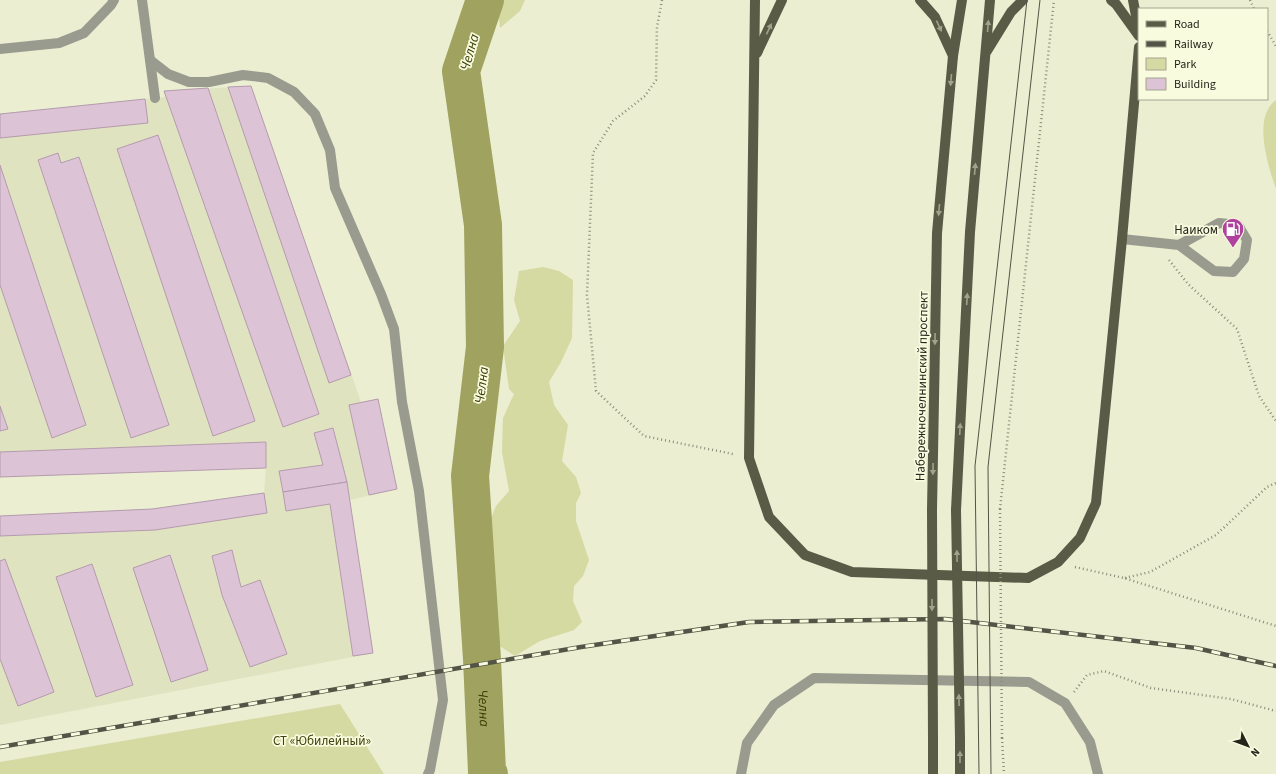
<svg xmlns="http://www.w3.org/2000/svg" width="1276" height="774" viewBox="0 0 1276 774" font-family="'Source Sans 3',sans-serif">
<style>
.built{fill:#e0e3bf}
.green{fill:#d5d9a2}
.lines{fill:none;stroke-linecap:round;stroke-linejoin:round}
.river{stroke:#9fa35f;stroke-width:38}
.building{fill:#dcc3d6;stroke:#b49bae}
.path{stroke:#8b8c79;stroke-width:2.5;stroke-dasharray:1 3;stroke-linecap:butt}
.minor{stroke:#9a9b8f;stroke-width:10}
.major{stroke:#595b46;stroke-width:10}
.tram{stroke:#535445;stroke-width:1}
.rail-casing{stroke:#535445;stroke-width:4.5}
.rail{stroke:#f8fbde;stroke-width:3;stroke-dasharray:9;stroke-linecap:butt}
.path-bridge{stroke:#8b8c79;stroke-width:2.5;stroke-dasharray:1 3;stroke-linecap:butt}
.major-bridge{stroke:#595b46;stroke-width:10}
.oneway{fill:#a1a38a}
.labels{text-anchor:middle;stroke-width:3.5;stroke-linejoin:round;paint-order:stroke}
.poi-label{font-size:13px;fill:#25251b;stroke:#f8fbde;text-anchor:end}
.street-label{font-size:13px;fill:#25251b;stroke:#f8fbde}
.park-label{font-size:13px;fill:#41420d;stroke:#f8fbde}
.water-label{font-size:14px;font-style:italic;fill:#3b3c05;stroke:#f8fbde}
</style>
<rect width="100%" height="100%" fill="#ebeed1"/>
<path class="built" d="M251,86L361,402L378,399L397,489L350,500L373,653L0,725V516L152,509L264,493L266,468L0,477V114L165,97L164,91Z"/>
<g class="green">
<path d="M497,0H525L520,11L500,28Z"/>
<path d="M1276,100V189C1268,166 1252,117 1276,100Z"/>
<path d="M543,267L559,271L573,280L572,338L561,362L549,382L554,405L568,425L562,461L576,477L581,493L576,503V521L589,560L583,576L574,586L573,601L582,622L574,630L540,641L515,656L495,643L496,608L493,558L489,523L496,506L509,491L502,452L503,418L514,394L509,389L503,346L520,321L514,300L519,271Z"/>
<path d="M340,704L384,774H0V762Z"/>
</g>
<g class="lines">
<path class="river" id="s1" d="M485,0L461,71L483,225L485,347L470,476L482,659L487,772L489,774"/>
</g>
<g class="building">
<path d="M251,86L351,375L329,383L228,87Z"/>
<path d="M208,88L319,414L283,427L164,91Z"/>
<path d="M145,99L148,123L0,138V114Z"/>
<path d="M158,135L255,421L213,436L117,149Z"/>
<path d="M58,153L61,163L79,157L169,425L131,438L38,160Z"/>
<path d="M0,165L86,425L52,438L0,285Z"/>
<path d="M378,399L397,489L369,495L349,405Z"/>
<path d="M0,406L8,429L0,431Z"/>
<path d="M333,428L347,482L283,492L279,471L323,465L314,433Z"/>
<path d="M266,442V468L0,477V452Z"/>
<path d="M347,482L373,653L353,656L330,504L286,511L283,492Z"/>
<path d="M264,493L267,513L155,530L0,536V516L152,509Z"/>
<path d="M232,550L241,587L260,580L287,654L250,667L222,595L212,556Z"/>
<path d="M170,555L208,670L171,682L133,568Z"/>
<path d="M5,559L54,692L18,706L0,659V561Z"/>
<path d="M92,564L133,685L96,697L56,577Z"/>
</g>
<g class="lines">
<g class="path">
<path d="M662,0L657,27L656,80L645,96L613,121L593,153L587,295L596,391L644,436L733,454"/>
<path d="M1250,0L1254,9"/>
<path d="M1267,31L1276,46"/>
<path d="M1169,260L1188,284L1237,329L1259,396L1276,421"/>
<path d="M1000,509L1054,0"/>
<path d="M1075,567L1124,578L1276,626"/>
<path d="M1125,578L1150,572L1216,535L1267,487L1276,483"/>
<path d="M1074,692L1087,675L1104,671L1151,688L1231,699L1276,711"/>
<path d="M1002,738L1004,774"/>
</g>
<g class="minor">
<path d="M142,0L155,98"/>
<path d="M0,49L59,43L84,33L111,5L114,0"/>
<path d="M150,60L168,74L189,82H209L243,75L268,78L294,92L315,114L330,150L335,188L381,294L394,329L402,402L419,491L443,700L430,770L428,774"/>
<path d="M1122,239L1179,245L1214,271L1233,272L1244,259L1247,240L1238,225L1219,223L1179,245"/>
<path d="M741,774L747,743L774,705L814,678L1029,682L1065,703L1090,742L1098,774"/>
</g>
<g class="major">
<path d="M755,0L749,458L769,517L805,555L852,572L1028,578L1058,562L1080,538L1096,503L1122,239L1139,47"/>
<path d="M920,0L935,17L953,56"/>
<path d="M1111,0L1116,4L1139,36"/>
<path d="M1133,0L1139,32"/>
<path d="M987,51L1011,12L1023,0"/>
<path d="M757,53L782,0"/>
<path d="M932,510L937,233L953,56L962,0"/>
<path d="M956,510L970,232L990,0"/>
<path d="M960,739V774"/>
<path d="M933,740V774"/>
</g>
<g class="tram">
<path d="M979,774L975,466L1027,0"/>
<path d="M991,774L988,467L1040,0"/>
</g>
<g class="rail-casing">
<path id="rail" d="M0,747L581,647L749,622L945,619L1196,648L1276,666"/>
</g>
<use href="#rail" class="rail"/>
<path class="path-bridge" d="M1000,509L1002,738"/>
<g class="major-bridge">
<path d="M932,510L933,740"/>
<path d="M956,510L960,739"/>
</g>
</g>
<defs><path id="oneway-solid" d="M-6-.8H1V-3.2L6.5 0L1 3.2V.8H-6Z"/></defs>
<g class="oneway">
<use href="#oneway-solid" transform="translate(939 26) rotate(65)"/>
<use href="#oneway-solid" transform="translate(988 26) rotate(-85)"/>
<use href="#oneway-solid" transform="translate(769 29) rotate(-65)"/>
<use href="#oneway-solid" transform="translate(951 80) rotate(95)"/>
<use href="#oneway-solid" transform="translate(975 169) rotate(-85)"/>
<use href="#oneway-solid" transform="translate(939 210) rotate(95)"/>
<use href="#oneway-solid" transform="translate(967 299) rotate(-87)"/>
<use href="#oneway-solid" transform="translate(935 339) rotate(91)"/>
<use href="#oneway-solid" transform="translate(960 429) rotate(-87)"/>
<use href="#oneway-solid" transform="translate(933 469) rotate(91)"/>
<use href="#oneway-solid" transform="translate(957 556) rotate(-91)"/>
<use href="#oneway-solid" transform="translate(932 605) rotate(90)"/>
<use href="#oneway-solid" transform="translate(959 700) rotate(-91)"/>
<use href="#oneway-solid" transform="translate(960 757) rotate(-90)"/>
</g>
<defs>
<g id="fuel-pin" transform="scale(1.15)"><path d="M0 17L-7.5 6A9.5 9.5 0 1 1 7.5 6Z" fill="#b0419f" stroke="#f8fbde"/><path d="M-5.5-6h7V0h2V4h1.3V-2.5L3-4.5l.8-.8L6-3V5H2.5V1h-1V6h-7ZM-4.2-4.7v3.2H.2V-4.7Z" fill="#fff"/></g>
</defs>
<g fill-rule="evenodd">
<use href="#fuel-pin" x="1233" y="229"/>
</g>
<g class="labels">
<g class="poi-label">
<text x="1218" y="234">Наиком</text>
</g>
<g class="street-label">
<text transform="translate(921 386) rotate(-89)" y="5">Набережночелнинский проспект</text>
</g>
<g class="park-label">
<text x="322" y="745">СТ «Юбилейный»</text>
</g>
<g class="water-label">
<text transform="translate(469 52) rotate(-74)" y="5">Челна</text>
<text transform="translate(481 385) rotate(-83)" y="5">Челна</text>
<text dy="5" stroke="none"><textPath href="#s1" startOffset="715">Челна</textPath></text>
</g>
</g>
<rect x="1138" y="8" width="130" height="92" fill="#f8fbde" stroke="#a4a590"/>
<rect x="1146" y="21" width="20" height="6" fill="#595b46" stroke="#a4a590"/>
<text x="1174" y="28" font-size="12" fill="#25251b">Road</text>
<rect x="1146" y="41" width="20" height="6" fill="#535445" stroke="#a4a590"/>
<text x="1174" y="48" font-size="12" fill="#25251b">Railway</text>
<rect x="1146" y="58" width="20" height="12" fill="#d5d9a2" stroke="#a4a590"/>
<text x="1174" y="68" font-size="12" fill="#25251b">Park</text>
<rect x="1146" y="78" width="20" height="12" fill="#dcc3d6" stroke="#a4a590"/>
<text x="1174" y="88" font-size="12" fill="#25251b">Building</text>
<g transform="translate(1248 746) rotate(132)" stroke="#f8fbde" stroke-width="3" paint-order="stroke">
<path d="M0-3L7 15L0 10L-7 15Z" fill="#25251b"/>
<text y="-6" font-size="11" font-weight="bold" text-anchor="middle" fill="#25251b">N</text>
</g>
</svg>
